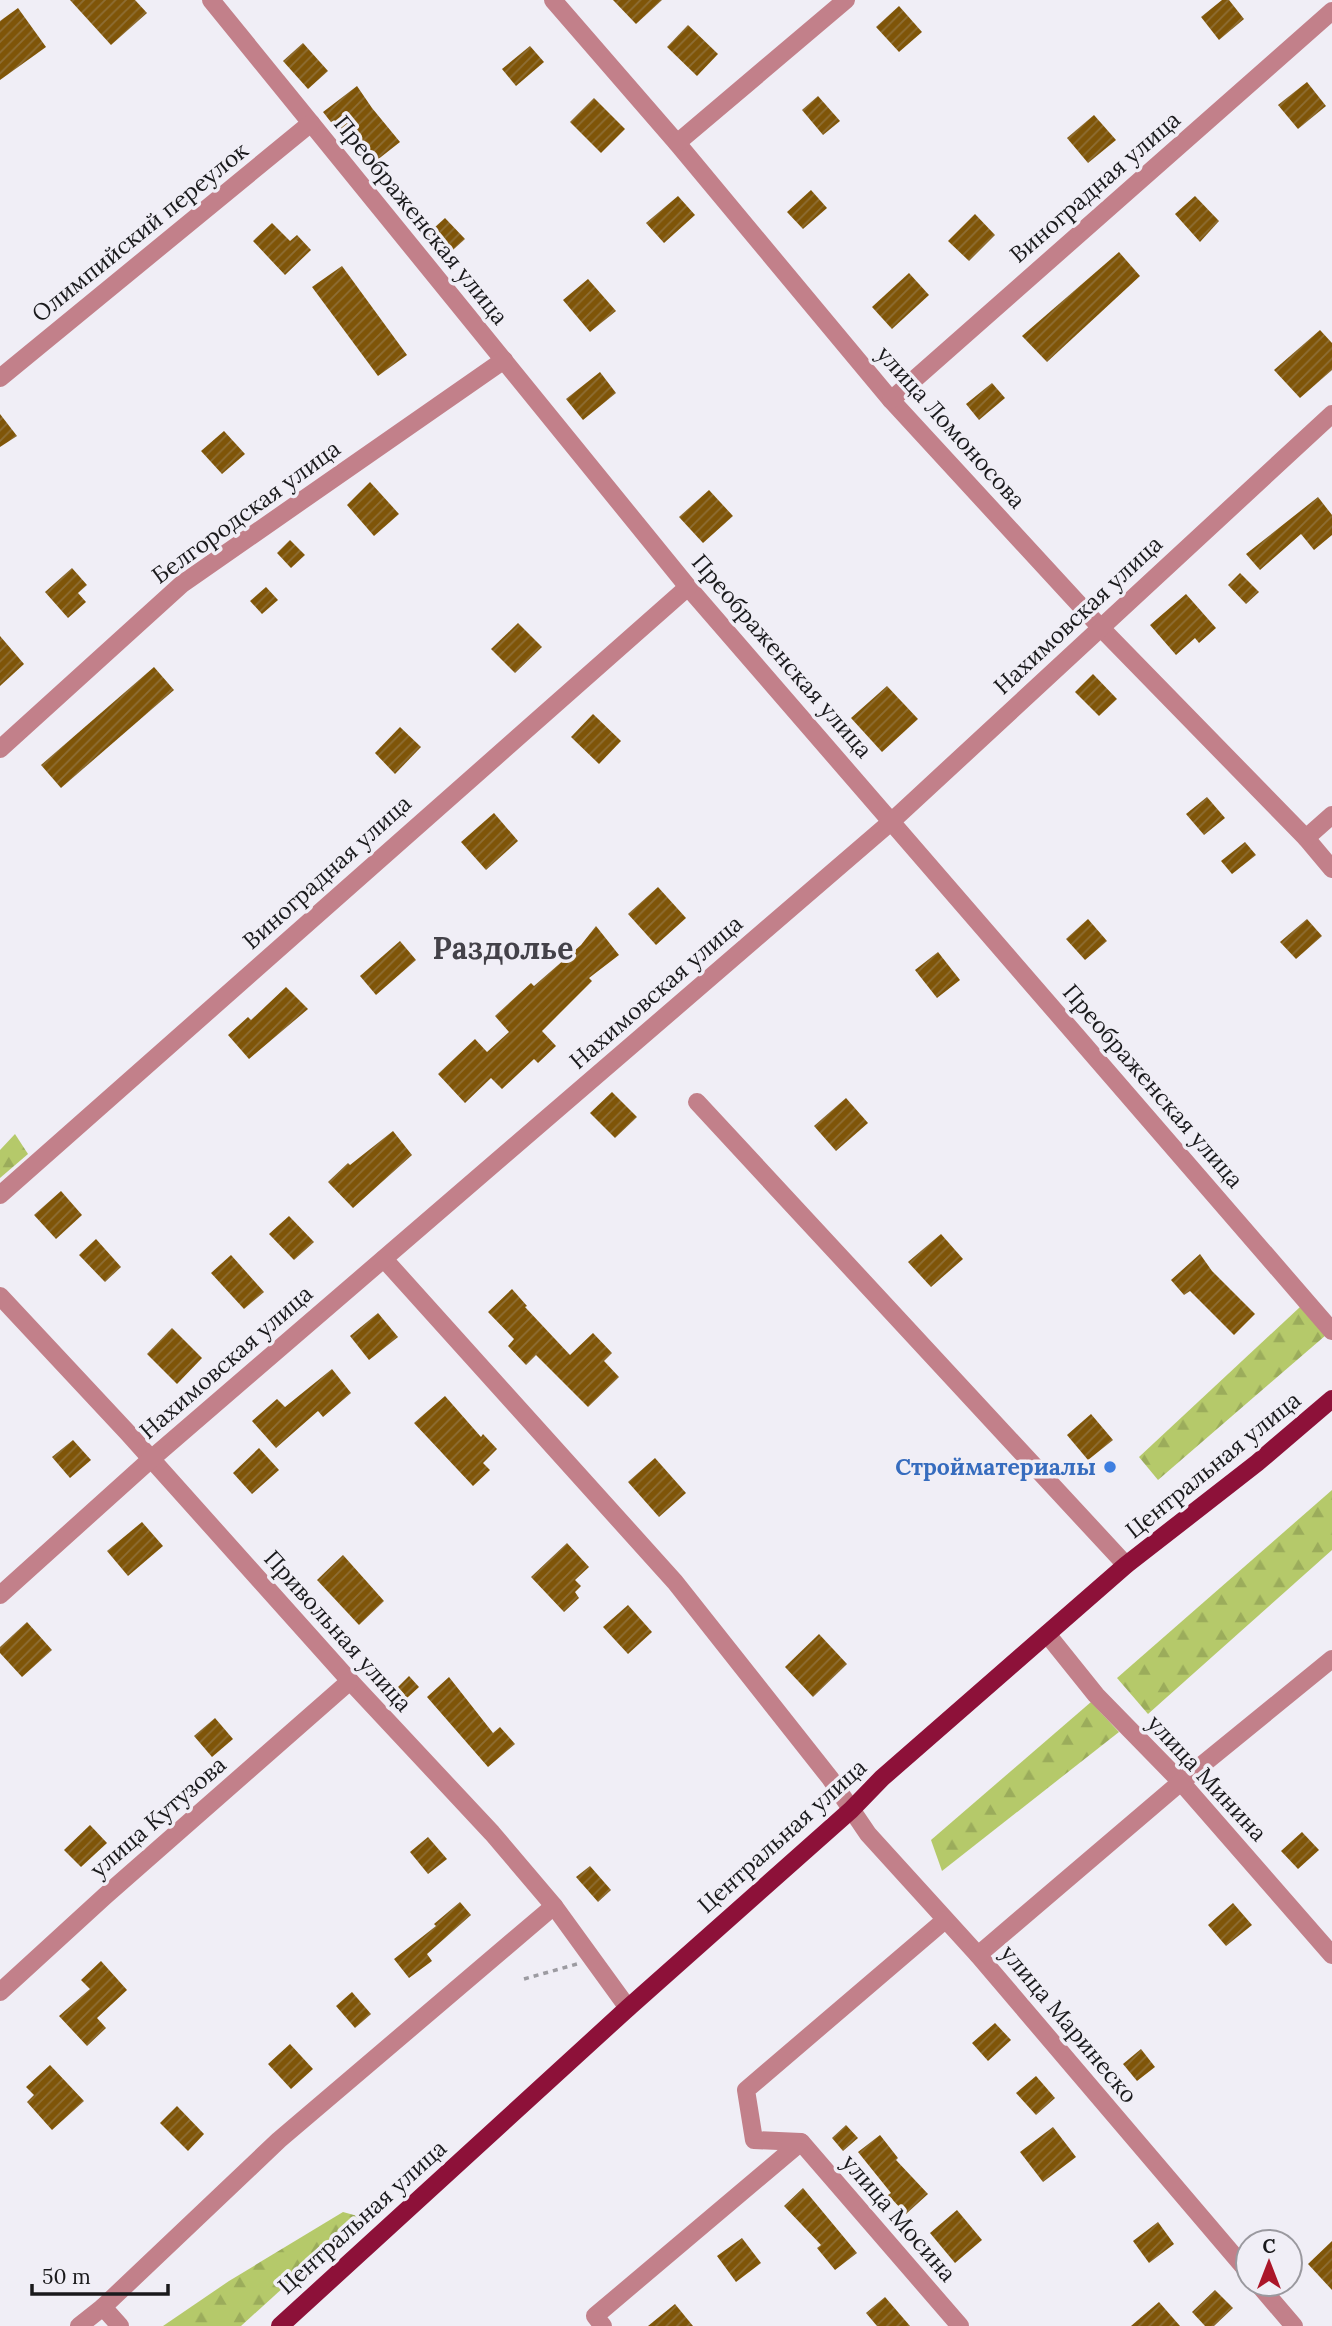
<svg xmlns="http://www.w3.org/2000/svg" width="1332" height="2326" viewBox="0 0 1332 2326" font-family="Lora,serif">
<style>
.forest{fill:url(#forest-firs)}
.building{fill:url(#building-hatch)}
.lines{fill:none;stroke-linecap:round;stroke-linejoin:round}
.path{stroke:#9c9ba1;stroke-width:3.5;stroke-dasharray:5 5;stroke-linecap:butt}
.minor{stroke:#c2808a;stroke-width:18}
.major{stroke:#8d1139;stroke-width:18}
.shop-dot{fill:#3f7fe0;stroke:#f0eef6;stroke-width:2.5}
.labels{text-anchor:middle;stroke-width:7;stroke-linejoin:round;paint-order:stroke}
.street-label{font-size:23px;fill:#1a1a1c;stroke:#f0eef6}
.shop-label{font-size:23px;font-weight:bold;fill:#366cbe;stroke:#f0eef6;text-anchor:end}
.district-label{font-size:30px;font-weight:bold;fill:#444249;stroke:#f0eef6}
</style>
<defs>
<pattern id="forest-firs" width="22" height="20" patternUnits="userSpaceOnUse" patternTransform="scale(1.75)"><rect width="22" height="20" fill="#b5c96a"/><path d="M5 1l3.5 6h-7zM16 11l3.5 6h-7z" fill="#9bac5b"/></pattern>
<pattern id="building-hatch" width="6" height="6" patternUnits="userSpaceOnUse" patternTransform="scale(1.75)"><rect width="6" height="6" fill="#7f5508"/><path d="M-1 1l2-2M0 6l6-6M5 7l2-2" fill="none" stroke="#8e6e35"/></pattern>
</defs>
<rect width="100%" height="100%" fill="#f0eef6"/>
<g class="forest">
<path d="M15,1134L28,1154L0,1178V1150Z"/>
<path d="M1300,1307L1326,1335L1158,1480L1139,1457Z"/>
<path d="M1332,1490V1550L1148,1714L1117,1678Z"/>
<path d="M1091,1702L1119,1732L942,1871L931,1840Z"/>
<path d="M343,2212L361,2217L241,2326H163L229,2281Z"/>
</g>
<g class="building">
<path d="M70,0H135L147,13L111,45Z"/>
<path d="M613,0H662L636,24Z"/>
<path d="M1222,0H1229L1244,19L1219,40L1201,17Z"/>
<path d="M899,6L922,32L899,52L876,27Z"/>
<path d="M18,8L46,47L0,80V21Z"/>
<path d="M688,25L718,54L697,76L667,47Z"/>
<path d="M303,43L328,71L308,89L283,61Z"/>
<path d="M530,46L544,62L516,86L502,69Z"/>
<path d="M1307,82L1326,106L1298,129L1278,105Z"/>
<path d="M357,86L372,108L400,142L367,168L323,112Z"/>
<path d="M818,96L840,121L823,135L802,110Z"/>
<path d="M594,98L625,129L601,153L570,122Z"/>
<path d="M1094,115L1116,140L1088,163L1067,138Z"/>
<path d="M811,190L827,208L803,229L787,212Z"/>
<path d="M678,196L695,215L664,243L646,223Z"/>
<path d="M1195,196L1219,221L1200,242L1175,214Z"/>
<path d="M975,214L995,235L969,261L948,241Z"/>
<path d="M445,218L465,239L444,258L424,237Z"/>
<path d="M272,223L290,241L297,235L311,250L285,275L253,241Z"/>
<path d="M1119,252L1140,276L1047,362L1022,336Z"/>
<path d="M342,266L407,355L378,376L312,287Z"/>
<path d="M909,273L929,295L892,329L872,307Z"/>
<path d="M588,279L616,311L590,332L563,300Z"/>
<path d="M1320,330L1332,343V370L1300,398L1274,370Z"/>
<path d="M600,372L616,393L583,420L566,399Z"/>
<path d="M992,383L1005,398L979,420L966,404Z"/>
<path d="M0,414L17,436L0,447Z"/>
<path d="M224,431L245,454L222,474L201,451Z"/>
<path d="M370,482L399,514L374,536L347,505Z"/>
<path d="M709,490L733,516L703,543L679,517Z"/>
<path d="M1318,497L1332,515V535L1314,550L1301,534L1260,570L1246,554Z"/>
<path d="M290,540L305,555L291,568L277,553Z"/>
<path d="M72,568L87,585L78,593L86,602L68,618L45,592Z"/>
<path d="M1240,573L1259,592L1246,604L1228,585Z"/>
<path d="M266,587L278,600L262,614L250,601Z"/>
<path d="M1186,594L1216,628L1199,643L1195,638L1176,655L1150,625Z"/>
<path d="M518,623L542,647L515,673L491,649Z"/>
<path d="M0,636L24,664L0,686Z"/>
<path d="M154,667L174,690L61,788L41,765Z"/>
<path d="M1093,674L1117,699L1099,716L1075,692Z"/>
<path d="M887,686L918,719L882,752L851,718Z"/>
<path d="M593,714L621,741L599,764L571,737Z"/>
<path d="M400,727L421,747L395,774L375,753Z"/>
<path d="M1207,797L1225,818L1204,835L1186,814Z"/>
<path d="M494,813L518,841L486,870L461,842Z"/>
<path d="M1245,842L1256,855L1232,874L1221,861Z"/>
<path d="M658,887L686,918L656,945L628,914Z"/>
<path d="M1088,919L1107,941L1085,960L1066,939Z"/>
<path d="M1307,919L1322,936L1296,959L1280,942Z"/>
<path d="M596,926L619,955L589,978L592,981L542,1031L556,1046L538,1063L534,1059L502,1089L491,1078L465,1103L438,1074L475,1039L487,1052L509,1032L495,1016L531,983L534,986L581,945Z"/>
<path d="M400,941L416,960L376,995L360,976Z"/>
<path d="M938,952L960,980L937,998L915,970Z"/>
<path d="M286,987L308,1009L249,1059L228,1035L248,1017L251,1020Z"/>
<path d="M612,1092L637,1117L615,1138L590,1113Z"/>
<path d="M846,1098L868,1123L836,1151L814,1126Z"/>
<path d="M393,1131L412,1155L353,1208L328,1182L348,1163L350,1165Z"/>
<path d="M61,1191L82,1215L56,1239L34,1215Z"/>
<path d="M289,1216L314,1242L294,1260L269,1234Z"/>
<path d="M941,1234L963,1259L931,1287L908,1262Z"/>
<path d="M96,1239L121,1267L105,1282L79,1255Z"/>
<path d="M1200,1254L1212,1271L1255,1314L1234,1335L1190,1291L1184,1295L1171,1280Z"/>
<path d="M231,1255L264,1292L244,1309L211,1273Z"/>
<path d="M512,1289L527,1306L525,1307L570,1355L593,1333L612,1353L604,1361L619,1377L588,1407L536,1355L526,1365L508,1346L514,1339L488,1312Z"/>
<path d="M378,1313L398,1337L369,1360L350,1336Z"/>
<path d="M172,1328L202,1358L177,1384L147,1354Z"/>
<path d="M332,1369L351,1393L323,1417L318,1411L276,1448L252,1421L277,1399L285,1407Z"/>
<path d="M445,1396L481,1437L483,1434L497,1449L483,1463L490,1470L473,1486L414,1423Z"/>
<path d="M1091,1414L1113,1440L1088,1460L1067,1435Z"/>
<path d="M73,1440L91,1460L70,1478L52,1457Z"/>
<path d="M259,1448L279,1470L252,1494L233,1473Z"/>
<path d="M655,1458L686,1493L659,1517L628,1482Z"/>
<path d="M142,1522L163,1546L128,1576L107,1551Z"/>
<path d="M567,1543L589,1567L575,1580L581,1586L575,1592L579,1598L564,1612L531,1577Z"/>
<path d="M343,1555L384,1601L359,1625L317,1580Z"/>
<path d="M628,1605L652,1632L628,1654L603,1627Z"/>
<path d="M27,1622L52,1650L22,1677L0,1653V1647Z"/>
<path d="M819,1634L847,1664L813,1697L785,1667Z"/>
<path d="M409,1676L419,1687L407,1698L398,1687Z"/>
<path d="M449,1677L493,1733L500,1727L515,1744L488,1767L427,1697Z"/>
<path d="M215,1718L233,1739L212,1757L194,1736Z"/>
<path d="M90,1825L107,1843L81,1867L64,1850Z"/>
<path d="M1302,1832L1319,1850L1298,1869L1281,1851Z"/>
<path d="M428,1837L447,1859L428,1874L410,1852Z"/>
<path d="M590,1866L611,1890L598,1902L576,1877Z"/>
<path d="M460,1902L471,1915L427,1954L432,1961L409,1978L394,1959L436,1926L434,1924Z"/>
<path d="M1233,1903L1252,1925L1226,1946L1208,1925Z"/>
<path d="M101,1961L127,1990L97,2018L106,2028L87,2046L59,2016L90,1989L81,1980Z"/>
<path d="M352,1992L371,2014L355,2028L336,2006Z"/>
<path d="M995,2023L1011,2040L988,2061L972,2043Z"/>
<path d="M290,2044L313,2069L291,2089L268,2064Z"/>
<path d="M1141,2049L1155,2067L1137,2081L1123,2064Z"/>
<path d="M50,2065L84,2101L52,2130L27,2102L34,2095L26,2087Z"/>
<path d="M1036,2076L1055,2098L1036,2115L1016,2093Z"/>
<path d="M177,2106L204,2134L188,2151L160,2123Z"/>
<path d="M846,2125L858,2138L843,2151L832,2138Z"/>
<path d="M1053,2127L1076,2157L1043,2182L1020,2152Z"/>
<path d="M880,2135L898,2158L896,2160L928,2194L906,2214L888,2195L891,2193L858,2152Z"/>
<path d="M803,2188L857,2253L835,2270L817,2248L821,2245L784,2206Z"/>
<path d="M957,2210L982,2240L955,2263L930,2233Z"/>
<path d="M1158,2222L1174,2244L1149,2263L1133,2241Z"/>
<path d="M742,2238L761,2263L736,2282L717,2256Z"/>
<path d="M1332,2241V2290L1308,2264Z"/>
<path d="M1215,2290L1233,2308L1214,2326H1205L1192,2312Z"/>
<path d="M885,2297L910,2326H877L866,2313Z"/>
<path d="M1159,2302L1180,2326H1131Z"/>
<path d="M675,2304L693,2326H648Z"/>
</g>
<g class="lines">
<path class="path" d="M524,1979L577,1964"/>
<g class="minor">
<path d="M211,0L688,587L1332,1331"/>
<path d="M553,0L677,143L891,400L1100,627L1306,838L1332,869"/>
<path d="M677,143L846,0"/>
<path d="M0,378L311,123"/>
<path d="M891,400L1332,11"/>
<path d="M0,749L182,584L504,360"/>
<path d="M1306,838L1332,815"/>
<path d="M697,1102L1126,1565"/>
<path d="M0,1195L688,587"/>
<path d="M384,1259L675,1582L830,1778L868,1834L978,1955L1248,2272"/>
<path d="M0,1296L128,1433L350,1681L492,1833L554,1906L628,2008"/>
<path d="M0,1595L150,1460L892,821L1332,414"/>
<path d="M1047,1634L1096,1695L1181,1782L1332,1955"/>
<path d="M978,1955L1181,1782L1332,1659"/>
<path d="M0,1992L105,1896L350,1681"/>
<path d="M801,2142L960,2326"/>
<path d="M1258,2284L1294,2326"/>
<path d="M103,2307L120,2326"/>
<path d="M79,2326L103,2307L279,2140L554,1906"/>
<path d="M603,2326L595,2316L801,2142L754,2140L746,2090L945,1920"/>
</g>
<path class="major" d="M280,2326L628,2008L851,1810L882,1778L1126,1565L1257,1463L1332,1399"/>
</g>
<circle class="shop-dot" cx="1110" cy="1467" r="7"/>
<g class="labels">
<g class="street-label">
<text transform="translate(1095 187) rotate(-41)" y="8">Виноградная улица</text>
<text transform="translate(421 220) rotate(51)" y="8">Преображенская улица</text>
<text transform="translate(140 232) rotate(-39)" y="8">Олимпийский переулок</text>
<text transform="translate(951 427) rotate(48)" y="8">улица Ломоносова</text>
<text transform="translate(246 512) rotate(-36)" y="8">Белгородская улица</text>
<text transform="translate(1078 615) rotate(-43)" y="8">Нахимовская улица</text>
<text transform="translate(782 656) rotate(49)" y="8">Преображенская улица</text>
<text transform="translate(327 872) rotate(-42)" y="8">Виноградная улица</text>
<text transform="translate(656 992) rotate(-41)" y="8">Нахимовская улица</text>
<text transform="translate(1153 1086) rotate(49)" y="8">Преображенская улица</text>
<text transform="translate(226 1362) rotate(-41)" y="8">Нахимовская улица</text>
<text transform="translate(1213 1465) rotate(-39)" y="8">Центральная улица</text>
<text transform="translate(338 1631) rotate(48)" y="8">Привольная улица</text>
<text transform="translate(1207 1778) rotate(47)" y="8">улица Минина</text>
<text transform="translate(158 1817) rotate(-41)" y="8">улица Кутузова</text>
<text transform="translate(782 1836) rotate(-42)" y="8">Центральная улица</text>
<text transform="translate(1069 2024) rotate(50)" y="8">улица Маринеско</text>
<text transform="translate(362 2217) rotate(-42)" y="8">Центральная улица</text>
<text transform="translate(899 2218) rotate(49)" y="8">улица Мосина</text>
</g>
<g class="shop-label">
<text x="1096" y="1475">Стройматериалы</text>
</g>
<g class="district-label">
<text x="503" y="959">Раздолье</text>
</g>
</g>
<g transform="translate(1269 2263)"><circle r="33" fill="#f0eef6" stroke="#9a999f" stroke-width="2"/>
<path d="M0-5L12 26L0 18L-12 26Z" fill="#ab1629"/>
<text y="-10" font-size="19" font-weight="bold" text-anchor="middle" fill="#1a1a1c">С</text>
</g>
<path d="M32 2284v10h136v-10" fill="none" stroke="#1a1a1c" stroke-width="3.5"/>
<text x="42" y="2284" font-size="21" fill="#1a1a1c" stroke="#f0eef6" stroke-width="5" paint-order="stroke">50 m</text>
</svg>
